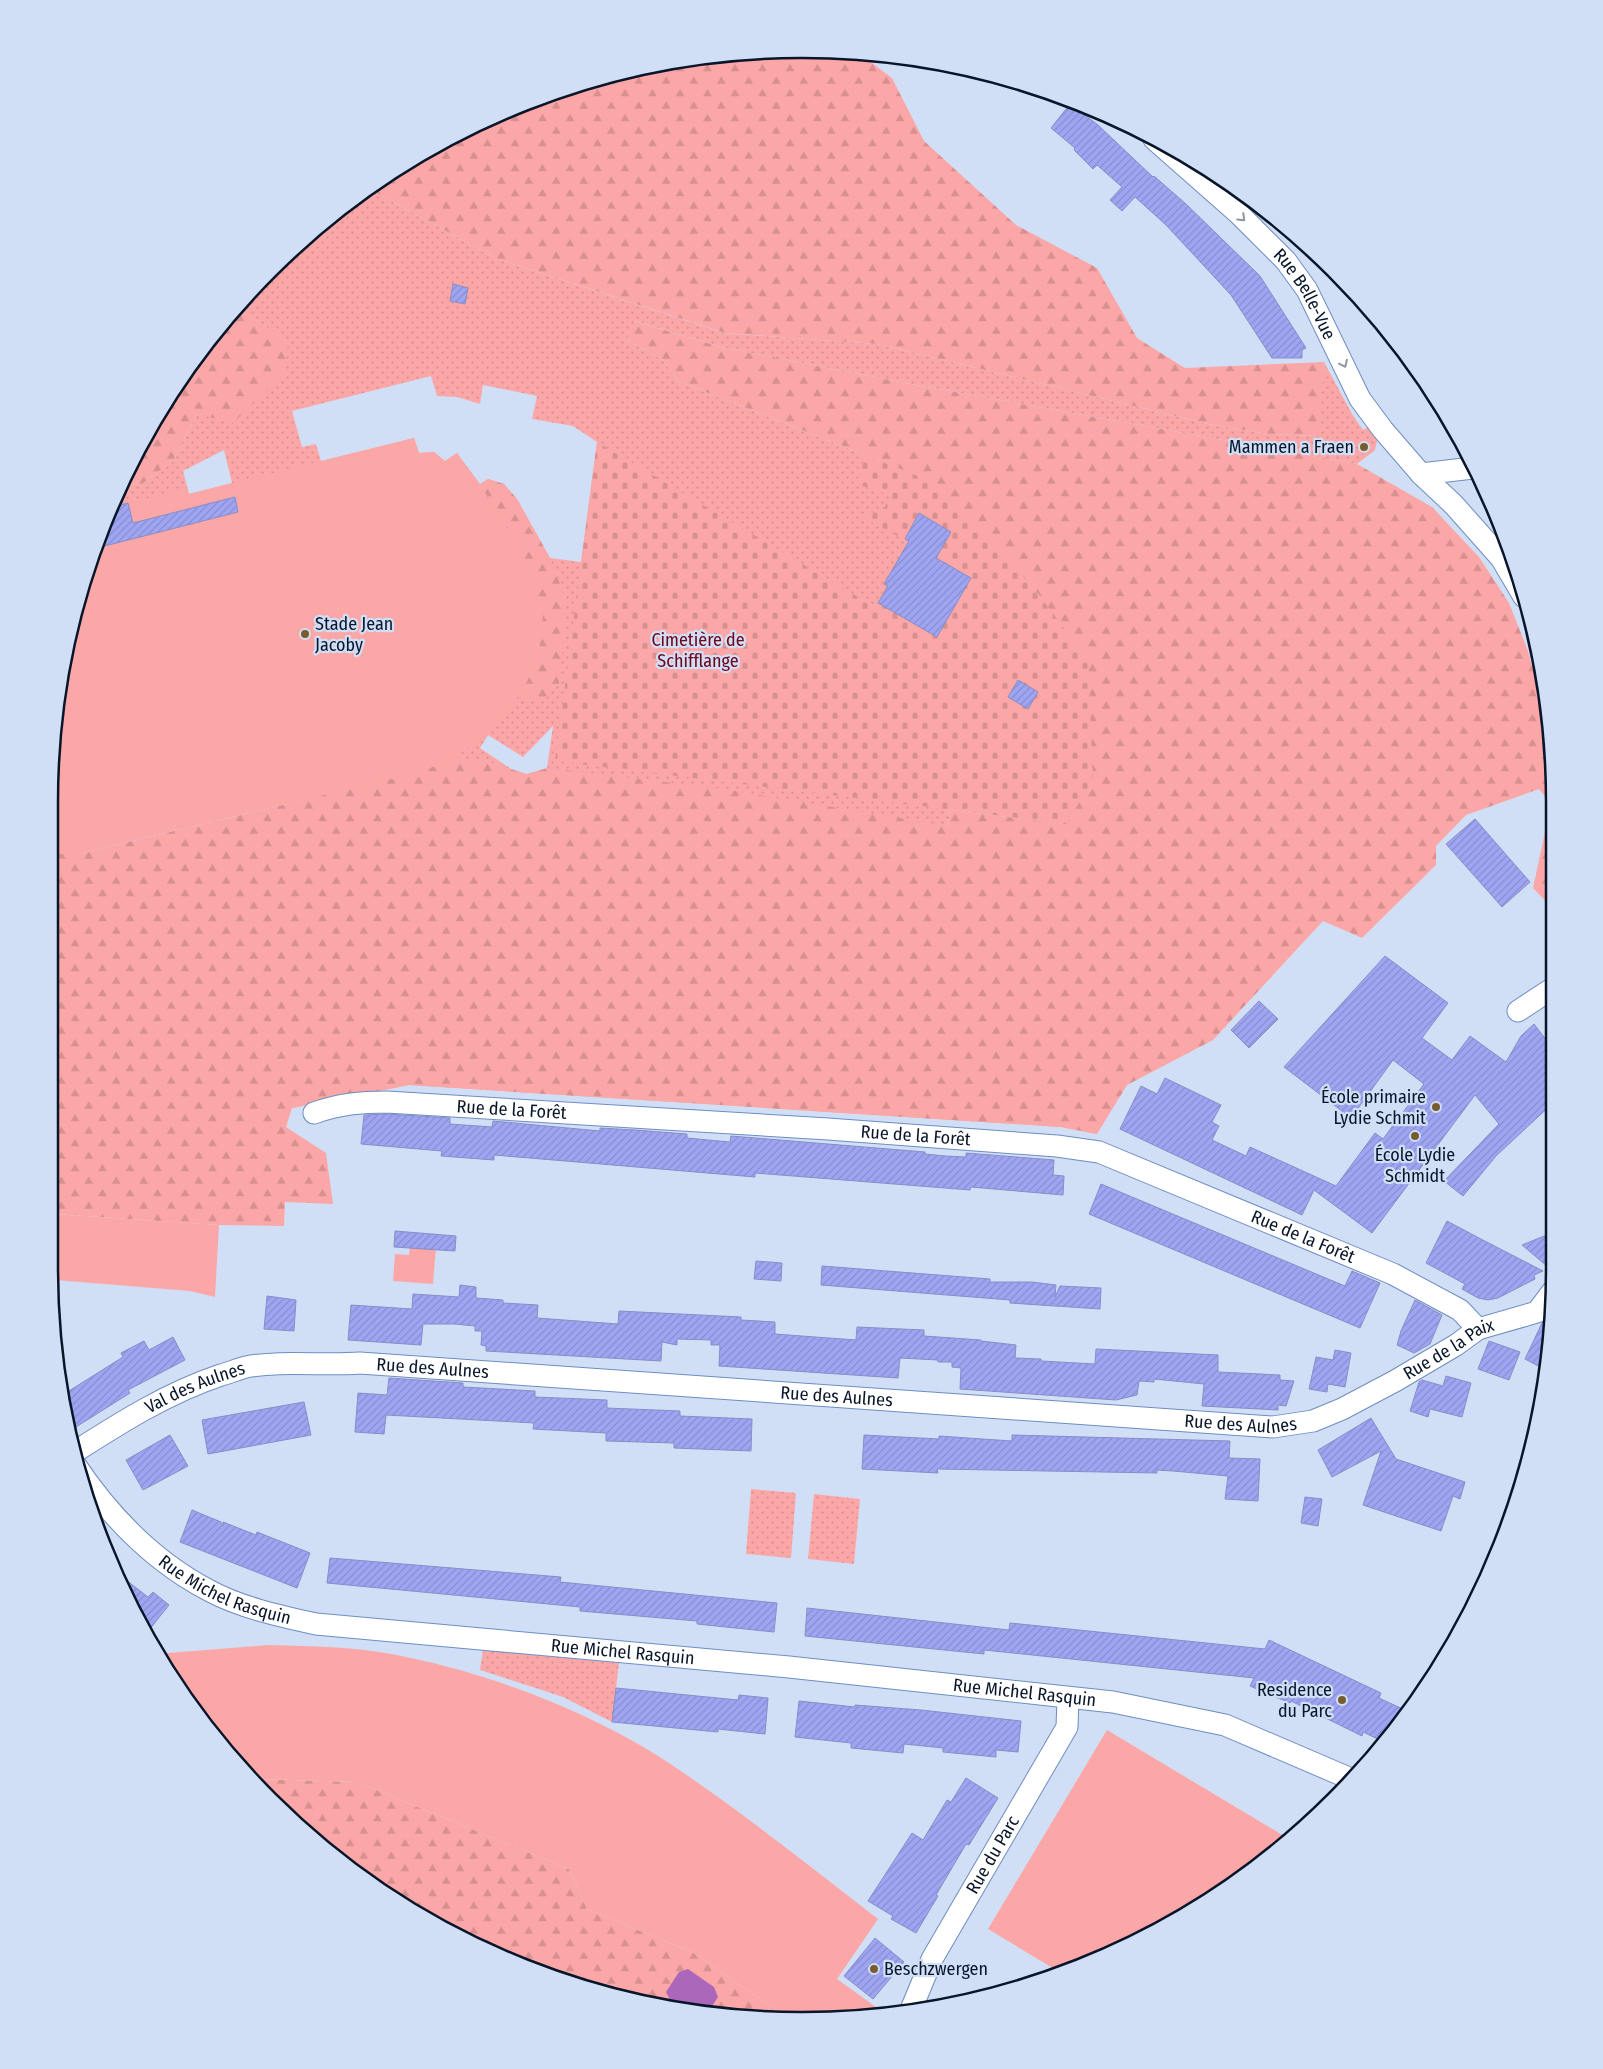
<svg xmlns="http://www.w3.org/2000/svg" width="1603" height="2069" viewBox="0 0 1603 2069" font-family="'Fira Sans Condensed',sans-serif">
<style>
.grass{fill:url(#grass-dots);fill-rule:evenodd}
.forest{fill:url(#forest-firs)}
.cemetery{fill:url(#cemetery-stones)}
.garden{fill:#fca7a7}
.water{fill:#ab68ba}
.building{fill:url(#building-hatch);stroke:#878dc7}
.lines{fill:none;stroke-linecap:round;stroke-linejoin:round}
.minor-casing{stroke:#6d8dc2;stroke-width:23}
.minor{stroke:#fff;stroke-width:21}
.oneway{stroke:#90969f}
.poi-dot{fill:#775d2e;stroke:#d1dff6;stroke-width:2}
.labels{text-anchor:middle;stroke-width:4.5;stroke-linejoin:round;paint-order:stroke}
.street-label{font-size:18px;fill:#091529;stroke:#d1dff6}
.poi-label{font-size:18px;fill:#091529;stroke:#d1dff6;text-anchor:end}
.park-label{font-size:18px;fill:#6d0218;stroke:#d1dff6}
.rim{fill:none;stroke:#091529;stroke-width:2.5}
</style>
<defs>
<pattern id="grass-dots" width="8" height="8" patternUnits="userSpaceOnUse" patternTransform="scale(1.25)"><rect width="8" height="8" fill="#fca7a7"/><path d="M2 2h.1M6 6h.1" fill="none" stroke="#d78f90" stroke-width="1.8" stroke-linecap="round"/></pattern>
<pattern id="forest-firs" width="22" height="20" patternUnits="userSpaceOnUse" patternTransform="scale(1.25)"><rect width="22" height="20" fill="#fca7a7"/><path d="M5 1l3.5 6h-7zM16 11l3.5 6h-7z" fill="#d78f90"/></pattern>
<pattern id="cemetery-stones" width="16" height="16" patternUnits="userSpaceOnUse" patternTransform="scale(1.25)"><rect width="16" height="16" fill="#fca7a7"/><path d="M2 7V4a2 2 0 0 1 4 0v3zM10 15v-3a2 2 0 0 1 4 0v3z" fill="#d78f90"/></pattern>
<pattern id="building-hatch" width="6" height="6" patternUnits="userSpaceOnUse" patternTransform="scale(1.25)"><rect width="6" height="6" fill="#9fa5f2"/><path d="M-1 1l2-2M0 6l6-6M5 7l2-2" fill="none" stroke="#888dd0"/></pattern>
</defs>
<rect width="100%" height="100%" fill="#d1dff6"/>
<g class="grass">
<path d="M370,189L495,258L724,333L877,344L1208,424L1268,434L1318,436L1324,362L1352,414L1363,430L1372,425L1378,437L1375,450L1357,464L905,383L721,347L635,321L627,340L663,360L678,381L923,478L1066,824L950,810L948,826L1070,846L1097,1134L1061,1127L409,1085L292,1108L527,774L547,768L553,726L523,757L488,735L480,748L514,771L486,761L51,854V826L70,832L91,555L119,485L142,484L173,461L197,414L287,342L238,308L305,235ZM431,376L437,396L457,397L480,404L483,385L537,396L532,419L573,426L597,442L581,562L550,558L517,499L504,484L488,479L480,484L457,453L445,461L434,452L419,453L414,438L321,461L316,444L302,447L292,411ZM224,450L232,483L189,494L183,471Z"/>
<path d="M751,1489L796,1493L791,1558L746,1554Z"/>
<path d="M814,1494L860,1499L854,1564L808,1559Z"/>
<path d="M483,1650L619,1663L612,1722L563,1697L480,1670Z"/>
</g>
<g class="forest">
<path d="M850,50L856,51L892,78L924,141L1016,225L1097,268L1137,338L1185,368L1324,362L1319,436L1268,434L1208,424L877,344L725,333L495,258L370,189L425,150L559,89L703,55Z"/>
<path d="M238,308L288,342L285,373L233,423L197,414L173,461L142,484L119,485L127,468L204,343Z"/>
<path d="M634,321L721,347L905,383L1357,464L1432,507L1479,557L1509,603L1528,651L1550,734L1553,752V909L1533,888L1551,804L1539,789L1466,815L1436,846V865L1362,938L1323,921L1213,1040L1127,1085L1097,1134L1061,1127L409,1085L292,1108L286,1127L326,1153L333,1204L285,1202L284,1226L219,1225L54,1214L51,854H78L420,772L456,757L486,761L527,774L548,768L723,789L948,826L950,810L1066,824L923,478L678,381L663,360L627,340Z"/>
<path d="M488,479L504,484L517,499L550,558L563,591L566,623L559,683L543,699L529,701L520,694L538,661L543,613L521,548L480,485Z"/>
<path d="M251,1779L357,1782L569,1869L587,1909L694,1953L790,2020L704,2014L607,1995L514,1963L425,1920L343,1865L269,1800Z"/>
</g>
<path class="cemetery" d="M597,442L875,607L887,586L884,584L913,544L862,517L885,507L890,495L856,484L865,455L923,478L1033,587L1088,660L1093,780L1066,824L555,761Z"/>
<g class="garden">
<path d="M414,438L419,453L434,452L445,461L457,453L521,548L543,613L538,661L520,694L495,728L456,757L420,772L78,854H51L50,753L63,655L89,560L110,508L187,488L189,494Z"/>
<path d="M54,1214L219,1225L215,1297L190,1291L55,1280Z"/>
<path d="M411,1233L437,1234L433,1284L393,1281L395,1254L409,1255Z"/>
<path d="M268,1645C316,1646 364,1647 411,1658C497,1676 595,1714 669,1763C741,1811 809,1866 878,1919L837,1979L887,2015L790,2020L694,1953L587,1909L569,1869L357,1782L251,1779L204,1726L156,1654Z"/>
<path d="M1107,1730L1289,1839C1223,1897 1144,1944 1061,1973L988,1929Z"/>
</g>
<path class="water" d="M688,1969L714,1987L718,1997L707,2014C686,2012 675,2012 666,1992L679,1972Z"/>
<g class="building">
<path d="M1070,104L1098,125L1153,177L1154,176L1186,204L1260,276L1306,348L1302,350V358H1272L1231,295L1166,225L1135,197L1122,211L1110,200L1122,187L1097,165L1093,169L1074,150L1075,148L1051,128Z"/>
<path d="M453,284L468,288L465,304L450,301Z"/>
<path d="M235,497L238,512L93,549L110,508L128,503L133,523Z"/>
<path d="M919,513L951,532L936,558L971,578L937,637L878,603L888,586L884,584L909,541L905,539Z"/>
<path d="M1018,680L1038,692L1028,709L1008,697Z"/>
<path d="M1475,819L1530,882L1502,907L1446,844Z"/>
<path d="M1385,956L1448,1003L1422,1038L1452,1060L1470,1036L1506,1062L1521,1036L1534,1024L1554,1050V1102L1496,1156L1463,1196L1444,1181L1499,1124L1475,1095L1372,1233L1314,1190L1302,1215L1120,1129L1141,1086L1157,1094L1165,1078L1221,1105L1212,1122L1219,1126L1212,1140L1246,1156L1250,1147L1336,1186L1375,1133L1383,1139L1424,1084L1393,1060L1351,1118L1284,1067Z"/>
<path d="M1259,1001L1278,1019L1249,1048L1231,1030Z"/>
<path d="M387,1114L450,1118V1124L492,1127L493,1121L600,1131V1128L635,1130L687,1134V1138L730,1142L731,1136L925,1152V1154L946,1156L966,1157V1153L1054,1160L1053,1175L1064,1176L1063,1195L971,1187L970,1190L755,1173V1177L494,1155V1160L441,1156L442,1151L361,1144L364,1115Z"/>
<path d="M1101,1184L1345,1286L1352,1271L1380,1283L1360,1328L1089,1214Z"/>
<path d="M1447,1221L1479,1238L1543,1271L1534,1275L1535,1279L1498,1298L1488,1300L1478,1298L1462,1289L1465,1284L1426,1263Z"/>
<path d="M395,1231L456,1236L455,1251L394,1247Z"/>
<path d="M1554,1232V1272L1522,1245Z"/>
<path d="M756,1261L782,1263L781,1281L754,1279Z"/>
<path d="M822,1266L990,1279V1282H1032L1056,1285L1055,1297L1060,1286L1101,1288L1100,1309L1010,1303V1300L821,1285Z"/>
<path d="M460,1285L476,1287V1298L503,1300V1303L538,1305L537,1318L618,1324L619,1311L741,1317V1320L775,1322V1334L856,1340L857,1327L924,1330V1336L981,1340V1341L1016,1345L1015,1358L1041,1359V1361L1095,1364L1096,1349L1218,1355V1372L1280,1375V1380L1294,1381L1286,1406L1278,1405V1410L1202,1406L1204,1384L1154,1379V1382L1139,1381L1137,1395L1116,1400L960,1389L961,1368L952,1367V1362H938V1360L900,1358L898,1378L719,1366L720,1345H711V1340L677,1339V1345L662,1342L661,1361L486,1351V1346L481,1345L482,1331H475V1326L455,1324H423L421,1345L348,1340L351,1305L412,1309L413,1294L459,1297Z"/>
<path d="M267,1296L296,1300L294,1331L264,1329Z"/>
<path d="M1415,1300L1442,1315L1430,1344L1414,1353L1397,1345L1401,1331Z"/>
<path d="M1549,1316L1546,1355L1544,1369L1525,1359L1542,1323Z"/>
<path d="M173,1337L185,1360L128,1390L130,1393L68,1432L61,1396L123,1357L121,1353L144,1341L149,1350Z"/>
<path d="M1489,1341L1520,1352L1509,1380L1478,1369Z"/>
<path d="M1335,1350L1351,1353L1345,1387L1328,1384L1327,1392L1309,1389L1316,1357L1333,1360Z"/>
<path d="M1446,1376L1471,1383L1462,1417L1430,1409L1428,1417L1410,1411L1419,1382L1422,1380L1443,1386Z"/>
<path d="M389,1378L463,1383V1387L535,1391V1397L607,1400V1408L680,1411V1416L752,1419L751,1451L674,1448V1443L606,1441V1433L533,1429L534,1423L386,1415L384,1434L355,1432L358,1393L387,1395Z"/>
<path d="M304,1402L311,1435L208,1454L202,1420Z"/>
<path d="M1371,1418L1396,1459L1465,1482L1460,1499L1453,1496L1441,1531L1363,1505L1381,1451L1332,1477L1318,1450Z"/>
<path d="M170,1435L188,1466L143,1490L126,1460Z"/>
<path d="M864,1435L939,1439V1436L1012,1441V1435L1230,1441L1229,1458L1260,1459L1258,1501L1225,1499L1228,1476L1173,1471L1157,1470V1473L937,1469L938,1473L862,1469Z"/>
<path d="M1305,1497L1322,1499L1318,1526L1301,1523Z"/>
<path d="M192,1510L221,1522L223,1526V1522L256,1535L257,1532L310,1553L297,1588L180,1542Z"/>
<path d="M330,1558L561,1577L560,1582L777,1603L774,1632L697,1624V1621L580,1611V1607L327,1583Z"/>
<path d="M112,1569L148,1597L153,1592L169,1605L145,1635Z"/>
<path d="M807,1608L1009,1630L1010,1623L1265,1649L1269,1640L1381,1693L1379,1698L1407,1711L1382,1741L1363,1732L1362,1736L1291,1701L1290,1703L1250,1686L1254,1678L984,1650V1654L805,1636Z"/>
<path d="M616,1688L738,1700L739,1695L768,1698L765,1734L718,1729V1732L612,1722Z"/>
<path d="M799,1701L855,1707V1705L921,1710L1021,1721L1018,1752L996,1750V1757L943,1752V1748L904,1744L903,1753L851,1748V1743L795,1737Z"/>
<path d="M966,1778L998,1798L969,1845L966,1844L936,1895L938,1896L916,1933L891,1919L893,1916L868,1901L912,1833L923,1840L947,1800L951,1802Z"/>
<path d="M875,1938L904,1962L873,1999L844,1976Z"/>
</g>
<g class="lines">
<g class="minor-casing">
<g id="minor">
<path id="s1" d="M1154,139L1238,213L1286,261L1307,290L1360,399L1383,430L1421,474L1454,505L1501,558L1524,597"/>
<path d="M1421,474L1473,468"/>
<path d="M1518,1011L1553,988"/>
<path id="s2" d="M314,1113C339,1104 361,1102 387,1102L828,1129L1057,1146L1099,1152L1393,1274L1460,1310L1478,1329"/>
<path id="s3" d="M73,1453C120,1423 167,1393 221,1375C229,1373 238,1369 246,1367C284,1360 322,1366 360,1363L1273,1427L1313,1421L1342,1409L1395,1381L1456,1345L1478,1329L1537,1312L1552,1292"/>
<path id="s4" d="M74,1463C108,1514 154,1562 210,1591C242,1608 280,1616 316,1624L789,1667L1113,1702L1225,1725L1351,1779"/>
<path id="s5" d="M910,2012L932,1959L1067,1727L1068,1698"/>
</g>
</g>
<use href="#minor" class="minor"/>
</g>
<defs><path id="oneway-chevron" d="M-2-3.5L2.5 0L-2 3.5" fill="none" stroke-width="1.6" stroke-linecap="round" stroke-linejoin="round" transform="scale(1.25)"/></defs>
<g class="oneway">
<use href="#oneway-chevron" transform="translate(1242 218) rotate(44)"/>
<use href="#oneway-chevron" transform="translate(1344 364) rotate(64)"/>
</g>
<g class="poi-dot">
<circle cx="1364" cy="447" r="5"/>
<circle cx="305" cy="634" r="5"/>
<circle cx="1436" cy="1107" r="5"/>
<circle cx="1415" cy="1136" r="5"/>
<circle cx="1342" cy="1700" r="5"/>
<circle cx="874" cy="1969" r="5"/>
</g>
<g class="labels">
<g class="street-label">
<text dy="6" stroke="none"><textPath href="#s1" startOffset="218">Rue Belle-Vue</textPath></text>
<text dy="6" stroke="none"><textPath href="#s2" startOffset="199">Rue de la Forêt</textPath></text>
<text dy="6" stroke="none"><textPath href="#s2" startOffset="604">Rue de la Forêt</textPath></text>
<text dy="6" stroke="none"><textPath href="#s2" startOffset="1009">Rue de la Forêt</textPath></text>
<text dy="6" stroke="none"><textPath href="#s3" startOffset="1418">Rue de la Paix</textPath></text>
<text dy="6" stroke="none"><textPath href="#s3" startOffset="381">Rue des Aulnes</textPath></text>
<text dy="6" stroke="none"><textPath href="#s3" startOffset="139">Val des Aulnes</textPath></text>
<text dy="6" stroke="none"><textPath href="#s3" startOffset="786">Rue des Aulnes</textPath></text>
<text dy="6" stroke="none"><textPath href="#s3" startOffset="1191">Rue des Aulnes</textPath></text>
<text dy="6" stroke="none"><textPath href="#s4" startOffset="202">Rue Michel Rasquin</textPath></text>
<text dy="6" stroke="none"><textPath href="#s4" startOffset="608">Rue Michel Rasquin</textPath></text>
<text dy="6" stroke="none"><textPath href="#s4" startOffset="1012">Rue Michel Rasquin</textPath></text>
<text dy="6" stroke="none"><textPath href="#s5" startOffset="178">Rue du Parc</textPath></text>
</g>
<g class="poi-label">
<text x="1354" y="453">Mammen a Fraen</text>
<text x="315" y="630" text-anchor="start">Stade Jean<tspan x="315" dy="21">Jacoby</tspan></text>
<text x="1426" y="1103">École primaire<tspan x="1426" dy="21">Lydie Schmit</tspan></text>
<text x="1415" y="1161" text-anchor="middle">École Lydie<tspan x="1415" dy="21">Schmidt</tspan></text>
<text x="1332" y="1696">Residence<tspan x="1332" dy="21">du Parc</tspan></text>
<text x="884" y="1975" text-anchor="start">Beschzwergen</text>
</g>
<g class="park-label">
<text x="698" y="646">Cimetière de<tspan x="698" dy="21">Schifflange</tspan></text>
</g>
</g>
<path d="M0 0H1603V2069H0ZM802 58H802A744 744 0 0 1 1546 802V1268A744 744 0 0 1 802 2012H802A744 744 0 0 1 58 1268V802A744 744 0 0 1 802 58Z" fill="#d1dff6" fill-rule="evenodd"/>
<path class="rim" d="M802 58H802A744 744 0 0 1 1546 802V1268A744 744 0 0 1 802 2012H802A744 744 0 0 1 58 1268V802A744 744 0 0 1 802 58Z"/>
</svg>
